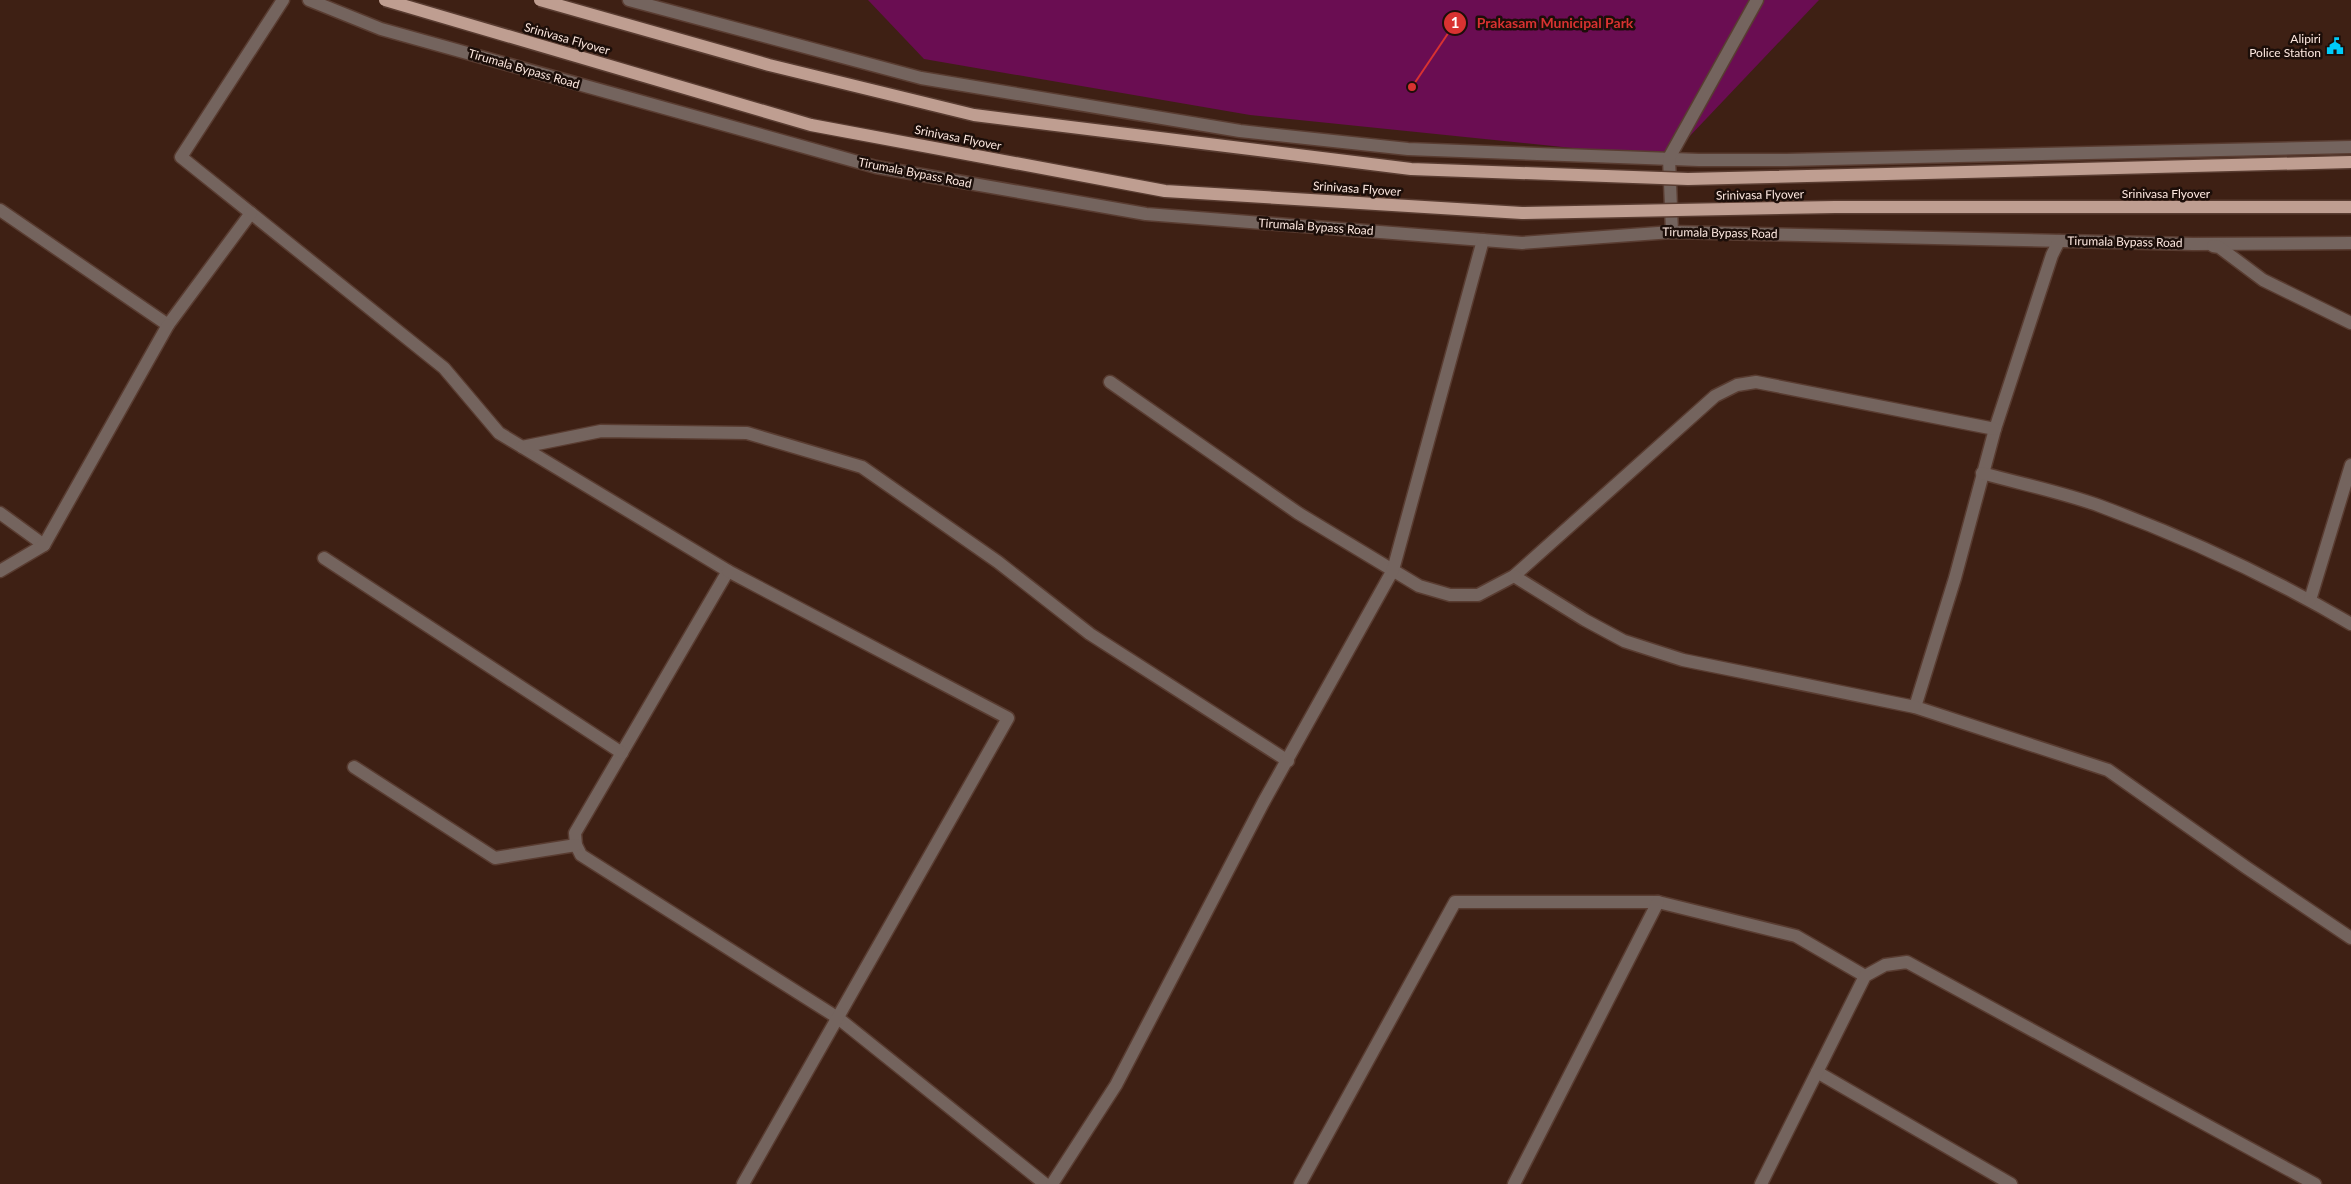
<svg xmlns="http://www.w3.org/2000/svg" width="2351" height="1184" viewBox="0 0 2351 1184" font-family="Lato,sans-serif">
<style>
.green{fill:#6a0d52}
.lines{fill:none;stroke-linecap:round;stroke-linejoin:round}
.minor-casing{stroke:#593c31;stroke-width:15}
.minor{stroke:#74645e;stroke-width:12}
.major-bridge-casing{stroke:#593c31;stroke-width:15;stroke-linecap:butt}
.major-bridge{stroke:#bf9e91;stroke-width:12}
.labels{text-anchor:middle;stroke-width:5;stroke-linejoin:round;paint-order:stroke}
.street-label{font-size:12px;fill:#fde8e0;stroke:#1c0e09}
.poi-label{font-size:12px;fill:#fde8e0;stroke:#1c0e09;text-anchor:end}
.leader{fill:none;stroke:#d83231;stroke-width:2}
.callout-dot{fill:#d83231;stroke:#1c0e09;stroke-width:2}
.mark-label{font-size:15px;text-anchor:middle;font-weight:bold;fill:#fff}
.callout-label{font-size:14px;text-anchor:middle;font-weight:bold;fill:#d83231;stroke:#1c0e09;stroke-width:5;stroke-linejoin:round;paint-order:stroke}
</style>
<rect width="100%" height="100%" fill="#3e2014"/>
<path class="green" d="M868,0H1819L1669,158L1250,115L924,59Z"/>
<g class="lines">
<g class="minor-casing">
<g id="minor">
<path d="M283,0L181,157L444,368L499,433L728,571L575,833L576,845L581,855L838,1018L1045,1184"/>
<path d="M309,0L381,29L876,167L1146,214L1522,243L1672,232L2193,244L2351,243"/>
<path d="M629,0L921,78L1240,131L1408,149L1699,160H1786L2351,147"/>
<path d="M0,210L168,325L251,213"/>
<path d="M1672,232L1669,158L1757,0"/>
<path d="M2059,241L2052,255L1995,429L1955,578L1915,707L2108,770L2247,868L2351,938"/>
<path d="M2213,246L2219,247L2263,280L2351,323"/>
<path d="M1110,382L1298,513L1419,586L1450,595H1478L1514,576L1715,396L1737,385L1756,382L1995,429"/>
<path d="M522,447L601,431L747,433L862,467L998,562L1090,634L1288,761"/>
<path d="M1982,473C2021,484 2062,492 2100,506C2187,538 2271,577 2351,624"/>
<path d="M0,513L44,545"/>
<path d="M324,558L622,753"/>
<path d="M0,571L44,545L168,325"/>
<path d="M728,571L1008,718L743,1184"/>
<path d="M1514,576L1585,620L1624,641L1683,660L1915,707"/>
<path d="M2310,600L2351,465"/>
<path d="M354,767L495,858L576,845"/>
<path d="M1817,1072L2011,1184"/>
<path d="M1052,1184L1116,1085L1263,803L1393,570L1483,240"/>
<path d="M1300,1184L1455,902H1658L1796,936L1865,976"/>
<path d="M1514,1184L1658,902"/>
<path d="M1761,1184L1865,976L1885,965L1907,962L2315,1184"/>
</g>
</g>
<use href="#minor" class="minor"/>
<g class="major-bridge-casing">
<g id="major-bridge">
<path d="M385,0L811,125L1165,191L1522,213L1835,207H2351"/>
<path d="M540,0L769,65L974,115L1411,169L1688,179L2351,162"/>
</g>
</g>
<use href="#major-bridge" class="major-bridge"/>
</g>
<defs>
<g id="civic-bare" transform="scale(1.35)"><path d="M-.6-6.5H3V-4.5H.6V-3L4-1V1h2V6H-6V1h2V-1L-.6-3ZM-1.2 2.5V6h2.4V2.5Z" fill="#00cbf9" stroke="#1c0e09" stroke-width="2.5" paint-order="stroke"/></g>
</defs>
<g fill-rule="evenodd">
<use href="#civic-bare" x="2335" y="46"/>
</g>
<g class="labels">
<g class="street-label">
<text transform="translate(567 39) rotate(16)" y="4">Srinivasa Flyover</text>
<text transform="translate(524 69) rotate(16)" y="4">Tirumala Bypass Road</text>
<text transform="translate(958 138) rotate(11)" y="4">Srinivasa Flyover</text>
<text transform="translate(915 173) rotate(11)" y="4">Tirumala Bypass Road</text>
<text transform="translate(1357 189) rotate(4)" y="4">Srinivasa Flyover</text>
<text x="2166" y="198">Srinivasa Flyover</text>
<text transform="translate(1760 195) rotate(-1)" y="4">Srinivasa Flyover</text>
<text transform="translate(1316 227) rotate(4)" y="4">Tirumala Bypass Road</text>
<text transform="translate(1720 233) rotate(1)" y="4">Tirumala Bypass Road</text>
<text transform="translate(2125 242) rotate(1)" y="4">Tirumala Bypass Road</text>
</g>
<g class="poi-label">
<text x="2321" y="43">Alipiri<tspan x="2321" dy="14">Police Station</tspan></text>
</g>
</g>
<path class="leader" d="M1412 87L1455 23"/>
<g class="callout-dot">
<circle cx="1412" cy="87" r="5"/>
<circle cx="1455" cy="23" r="12"/>
</g>
<g class="mark-label">
<text x="1455" y="28">1</text>
</g>
<g class="callout-label">
<text x="1555" y="28">Prakasam Municipal Park</text>
</g>
</svg>
